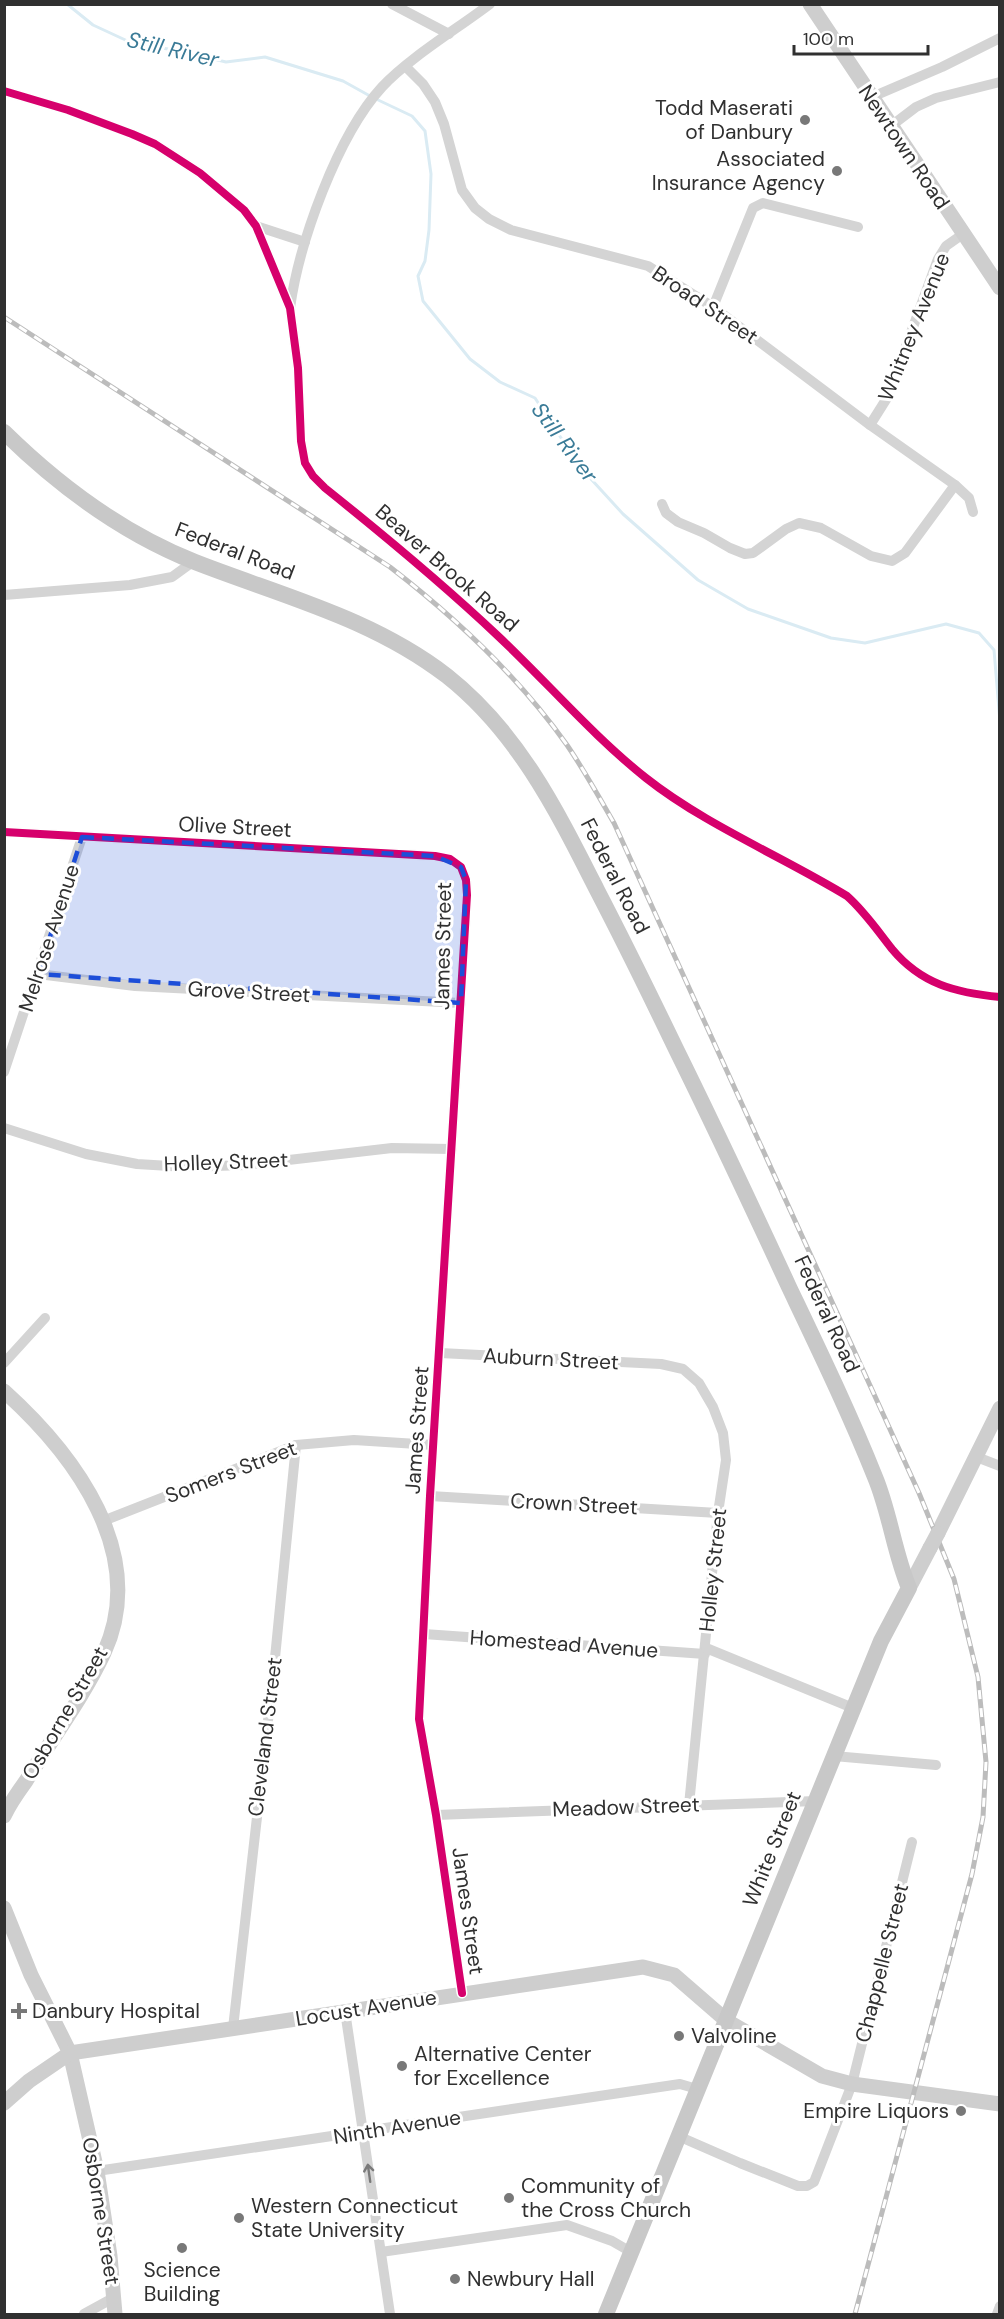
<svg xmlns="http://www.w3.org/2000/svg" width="1004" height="2319" viewBox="0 0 1004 2319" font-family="'DM Sans',sans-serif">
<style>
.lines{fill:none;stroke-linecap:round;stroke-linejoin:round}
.stream{stroke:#daebf3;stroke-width:3}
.street{stroke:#d4d4d4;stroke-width:10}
.secondary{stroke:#cecece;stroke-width:15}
.primary{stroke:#c8c8c8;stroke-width:16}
.rail-casing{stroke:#bcbcbc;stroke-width:5}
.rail{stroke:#fff;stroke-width:3;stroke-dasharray:9;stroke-linecap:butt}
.secondary-bridge{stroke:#cecece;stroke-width:15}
.cycleway-casing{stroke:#fff;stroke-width:11}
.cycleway{stroke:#d6006c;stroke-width:8}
.oneway{stroke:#7a7a7a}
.marked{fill:#1d4ed8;fill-opacity:0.2;stroke:#1d4ed8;stroke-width:4.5;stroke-dasharray:12 8;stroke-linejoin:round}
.poi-dot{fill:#787878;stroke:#fff;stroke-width:2}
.labels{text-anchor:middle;stroke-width:6;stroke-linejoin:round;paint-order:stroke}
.poi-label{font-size:21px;fill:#303030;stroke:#fff;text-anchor:start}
.street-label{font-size:21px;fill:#303030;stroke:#fff}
.water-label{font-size:22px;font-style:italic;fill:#3a7b97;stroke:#fff}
</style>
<rect width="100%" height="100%" fill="#fff"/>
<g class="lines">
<g class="stream">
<path d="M67,4L93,25L134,44L175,50L226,62L265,57L343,81L370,96"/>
<path d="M376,99L412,116L425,131L431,174L429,230L425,261L418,276L423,301L470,359L500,382L535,398L580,467L623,514L698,580L748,609L831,638L865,643L946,624L979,633L994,650L1000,722"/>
</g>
<g class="street">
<path d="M392,4L449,34"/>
<path d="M406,67L423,84L435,102L444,124L462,190L475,208L489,219L511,230L648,266L713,307L870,425L955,485L969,498L973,512"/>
<path d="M4,91L68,110L132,134L155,144L200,173L244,210L256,226L290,308L298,368L301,441L305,463L313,476L325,488C385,536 443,584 498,636C548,683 593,736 646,778C704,824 783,857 847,896C865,912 877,930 892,949C921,984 956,993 1000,997"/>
<path d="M872,97L942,67L1000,38"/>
<path d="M891,126L916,107L936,98L1000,82"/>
<path d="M256,226L305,242"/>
<path d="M713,307L753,208L763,203L858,227"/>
<path d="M290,308C299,243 337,136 382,87C409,58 457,29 490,4"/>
<path d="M870,425L887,398L938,259L946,246L963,234"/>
<path d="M662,504L666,513L678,522L704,533L730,548L745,554L753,553L786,529L799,523L821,528L871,556L892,561L905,553L955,485"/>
<path d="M4,595L130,585L172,577L194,561"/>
<path d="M4,832L435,856L450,859L461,867L466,880L467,895L430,1496L419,1719L436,1815L462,1993"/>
<path d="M38,974L135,986L461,1003"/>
<path d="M4,1072L82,837"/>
<path d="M4,1128L86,1154L137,1164L186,1167L245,1165L392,1148L452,1149"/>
<path d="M440,1353L661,1364L683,1369L699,1383L713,1407L723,1433L726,1460L718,1513L689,1805"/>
<path d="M4,1363L45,1318"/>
<path d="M974,1456L1000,1466"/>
<path d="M430,1496L718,1513"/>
<path d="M103,1521L296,1445L354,1440L433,1445"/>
<path d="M424,1634L705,1654"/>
<path d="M706,1648L853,1708"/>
<path d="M834,1756L936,1765"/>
<path d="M436,1815L816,1801"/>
<path d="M345,2011L390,2314"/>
<path d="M233,2028L274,1668L296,1445"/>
<path d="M678,2136L740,2163L798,2186H807L814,2182L852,2084L912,1842"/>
<path d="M97,2171L680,2084L697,2089"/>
<path d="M381,2252L567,2225L612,2241L631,2252"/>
<path d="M84,2314L115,2297"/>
<path d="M997,2314L1000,2306"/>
</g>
<g class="secondary">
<path d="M810,4L1000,288"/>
<path d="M4,1391C75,1455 149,1554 104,1653C84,1696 51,1740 26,1781C18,1792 10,1803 4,1816"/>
<path d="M938,1533L1000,1408"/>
<path d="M909,1588L930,1548"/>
<path d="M4,1908L31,1975L70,2053L97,2171L110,2256L115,2314"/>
<path d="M4,2103L29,2081L70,2053L643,1967L674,1975L727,2021L822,2076L852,2084L1000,2104"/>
</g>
<path class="primary" d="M4,432C60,487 122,533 195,562C282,596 372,618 447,676C518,732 557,811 597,890C624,942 650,995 676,1049C715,1128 752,1207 789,1287C819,1350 849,1412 875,1477C890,1513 894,1552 909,1588L881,1641L606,2314"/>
<g class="rail-casing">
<path id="rail" d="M4,317L390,567C456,618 518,676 567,745C584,770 599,797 614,823L919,1493L954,1579L978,1677L986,1762L983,1817L972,1874L855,2314"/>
</g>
<use href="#rail" class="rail"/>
<path class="secondary-bridge" d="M930,1548L938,1533"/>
<g class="cycleway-casing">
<g id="cycleway">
<path d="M4,91L68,110L132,134L155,144L200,173L244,210L256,226L290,308L298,368L301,441L305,463L313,476L325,488C385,536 443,584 498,636C548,683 593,736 646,778C704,824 783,857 847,896C865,912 877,930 892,949C921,984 956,993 1000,997"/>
<path d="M4,832L435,856L450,859L461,867L466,880L467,895L430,1496L419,1719L436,1815L462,1993"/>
</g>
</g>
<use href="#cycleway" class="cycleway"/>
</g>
<defs><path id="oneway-shaft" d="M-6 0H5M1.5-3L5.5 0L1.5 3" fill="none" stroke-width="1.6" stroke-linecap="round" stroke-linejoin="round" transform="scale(1.5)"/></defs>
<use class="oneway" href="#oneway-shaft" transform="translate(369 2173) rotate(-98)"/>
<path class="marked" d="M82,837L435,856L461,867L466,880L461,1003L38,974Z"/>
<g class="poi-dot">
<circle cx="805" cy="120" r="6"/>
<circle cx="837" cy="171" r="6"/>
<path d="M16 2002h6v6h6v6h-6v6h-6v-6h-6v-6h6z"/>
<circle cx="679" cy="2036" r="6"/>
<circle cx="402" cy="2066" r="6"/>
<circle cx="961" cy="2111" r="6"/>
<circle cx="509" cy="2198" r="6"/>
<circle cx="239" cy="2218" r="6"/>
<circle cx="182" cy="2248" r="6"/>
<circle cx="455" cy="2279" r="6"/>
</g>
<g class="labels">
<g class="poi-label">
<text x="793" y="115" text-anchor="end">Todd Maserati<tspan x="793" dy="24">of Danbury</tspan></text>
<text x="825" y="166" text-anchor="end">Associated<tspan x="825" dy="24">Insurance Agency</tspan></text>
<text x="32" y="2018">Danbury Hospital</text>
<text x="691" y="2043">Valvoline</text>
<text x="414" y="2061">Alternative Center<tspan x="414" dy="24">for Excellence</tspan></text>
<text x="949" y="2118" text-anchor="end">Empire Liquors</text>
<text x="521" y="2193">Community of<tspan x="521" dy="24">the Cross Church</tspan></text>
<text x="251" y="2213">Western Connecticut<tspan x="251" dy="24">State University</tspan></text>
<text x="182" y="2277" text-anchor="middle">Science<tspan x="182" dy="24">Building</tspan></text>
<text x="467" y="2286">Newbury Hall</text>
</g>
<g class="street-label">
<text transform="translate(904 147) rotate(56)" y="7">Newtown Road</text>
<text transform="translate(705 305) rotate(34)" y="7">Broad Street</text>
<text transform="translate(914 327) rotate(-68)" y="7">Whitney Avenue</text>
<text transform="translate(235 551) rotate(21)" y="7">Federal Road</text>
<text transform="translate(447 568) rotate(41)" y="7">Beaver Brook Road</text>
<text transform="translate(235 827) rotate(3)" y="7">Olive Street</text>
<text transform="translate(615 876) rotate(63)" y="7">Federal Road</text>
<text transform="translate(49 938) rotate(-72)" y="7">Melrose Avenue</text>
<text transform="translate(443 946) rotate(-89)" y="7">James Street</text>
<text transform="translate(249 992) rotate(3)" y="7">Grove Street</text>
<text transform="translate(226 1162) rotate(-2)" y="7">Holley Street</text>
<text transform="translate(827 1314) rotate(65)" y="7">Federal Road</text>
<text transform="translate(551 1359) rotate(3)" y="7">Auburn Street</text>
<text transform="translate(417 1430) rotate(-86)" y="7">James Street</text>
<text transform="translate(231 1472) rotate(-21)" y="7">Somers Street</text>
<text transform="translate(574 1504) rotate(3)" y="7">Crown Street</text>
<text transform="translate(713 1570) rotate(-84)" y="7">Holley Street</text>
<text transform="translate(564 1644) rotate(4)" y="7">Homestead Avenue</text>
<text transform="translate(65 1713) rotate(-60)" y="7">Osborne Street</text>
<text transform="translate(265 1737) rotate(-83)" y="7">Cleveland Street</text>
<text transform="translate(626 1807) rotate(-2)" y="7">Meadow Street</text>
<text transform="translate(772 1849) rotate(-68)" y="7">White Street</text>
<text transform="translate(468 1911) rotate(82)" y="7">James Street</text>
<text transform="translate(882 1963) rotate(-76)" y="7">Chappelle Street</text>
<text transform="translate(366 2008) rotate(-9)" y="7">Locust Avenue</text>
<text transform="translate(397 2127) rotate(-9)" y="7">Ninth Avenue</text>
<text transform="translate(101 2211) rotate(81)" y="7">Osborne Street</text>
</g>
<g class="water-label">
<text transform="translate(173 49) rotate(13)" y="8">Still River</text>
<text transform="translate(565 442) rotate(53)" y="8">Still River</text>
</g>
</g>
<rect width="1004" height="2319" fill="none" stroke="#303030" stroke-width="12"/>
<path d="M794 45v9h134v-9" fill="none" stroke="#303030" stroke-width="3"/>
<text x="803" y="45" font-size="18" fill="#303030" stroke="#ffffff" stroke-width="4.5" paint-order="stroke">100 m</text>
</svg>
